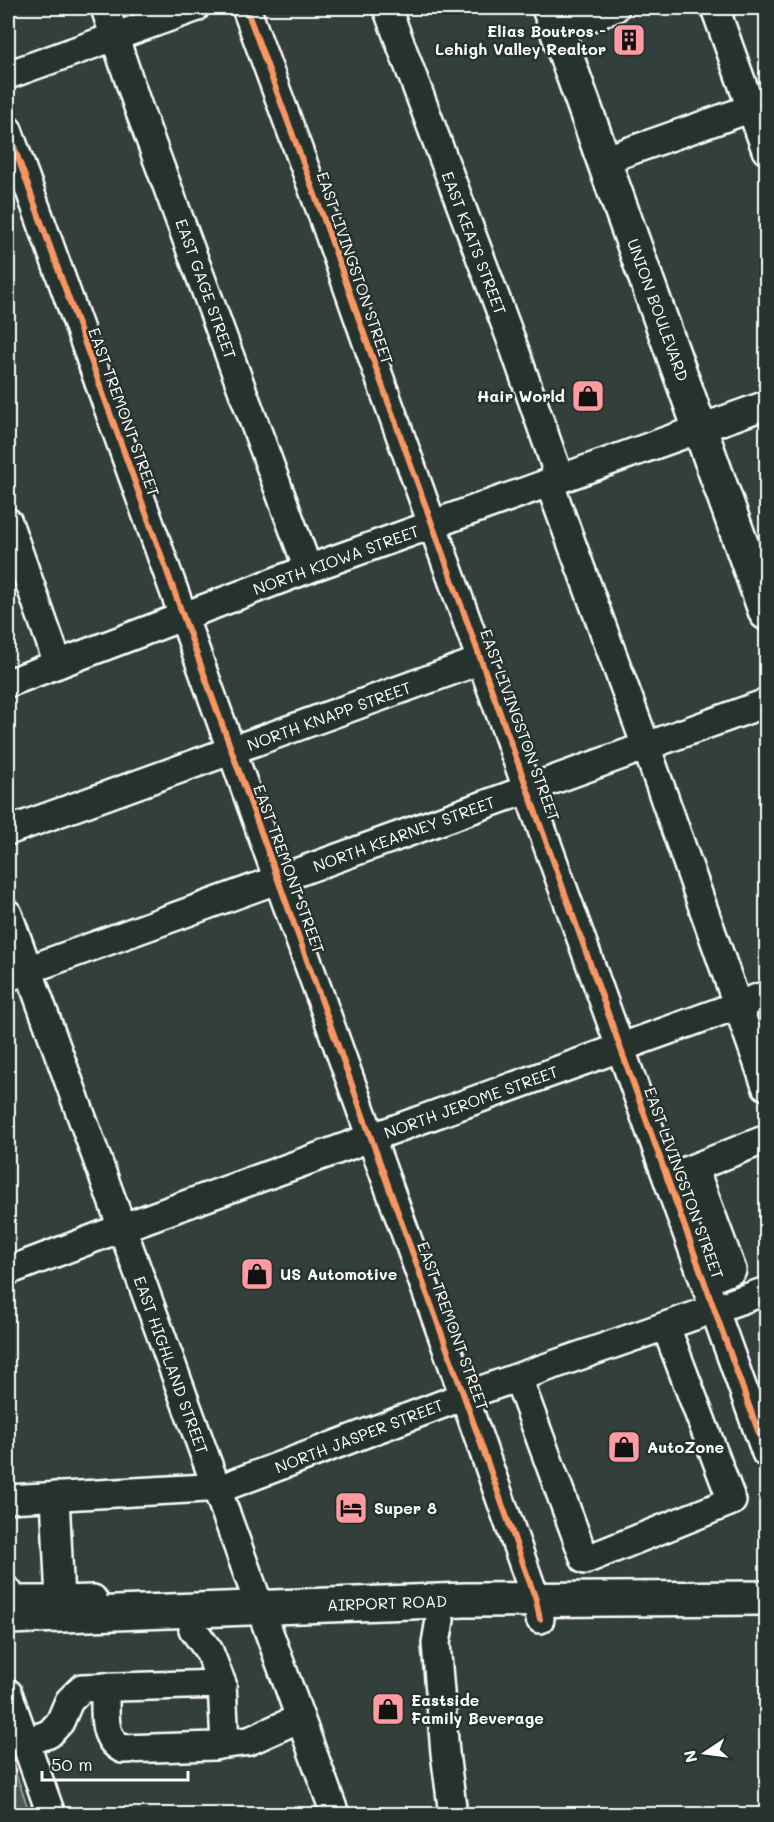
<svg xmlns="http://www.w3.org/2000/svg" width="774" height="1822" viewBox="0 0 774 1822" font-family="Mali,sans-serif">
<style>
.green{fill:#4d5853;stroke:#a6aca9;stroke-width:1.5}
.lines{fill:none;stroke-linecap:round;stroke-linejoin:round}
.minor-casing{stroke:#fff;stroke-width:32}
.major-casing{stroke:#fff;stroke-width:38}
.minor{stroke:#26332d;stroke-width:27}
.major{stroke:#26332d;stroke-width:33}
.cycleway-casing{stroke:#26332d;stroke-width:10}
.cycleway{stroke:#f99763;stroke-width:6}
.labels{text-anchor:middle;stroke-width:5;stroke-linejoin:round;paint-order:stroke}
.poi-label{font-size:16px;font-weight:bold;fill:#fff;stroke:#26332d;text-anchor:start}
.street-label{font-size:16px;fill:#fff;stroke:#26332d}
</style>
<rect width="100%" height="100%" fill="#333f3a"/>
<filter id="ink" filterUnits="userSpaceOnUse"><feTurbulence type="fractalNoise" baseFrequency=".0167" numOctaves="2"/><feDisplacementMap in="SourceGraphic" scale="12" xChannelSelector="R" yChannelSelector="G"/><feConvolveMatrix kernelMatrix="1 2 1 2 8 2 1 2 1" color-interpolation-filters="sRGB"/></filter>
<g filter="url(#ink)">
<path class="green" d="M8,1751L30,1814H8Z"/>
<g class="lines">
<g class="minor-casing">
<g id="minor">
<path d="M105,8L137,104L308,569"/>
<path d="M246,8L322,214L376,368L766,1453"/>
<path d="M387,8L512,342L560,479"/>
<path d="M715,8L766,150"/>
<path d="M557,30L615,8"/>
<path d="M8,75L195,8"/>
<path d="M8,130L464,1396L536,1600L540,1619"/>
<path d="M604,160L766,103"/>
<path d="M549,482L646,746L766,1086"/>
<path d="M8,522L58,664"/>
<path d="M8,683L308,569L766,405"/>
<path d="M8,831L482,660"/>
<path d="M8,914L335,1814"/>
<path d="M8,977L766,703"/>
<path d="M694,1168L732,1270L705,1281"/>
<path d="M678,1174L766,1139"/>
<path d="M8,1271L121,1228L766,995"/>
<path d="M518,1378L585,1560L732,1501L666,1327"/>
<path d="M55,1496L60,1600L93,1599"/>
<path d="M8,1499L224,1487L464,1396L766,1291"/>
<path d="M8,1591L9,1600H53"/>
<path d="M440,1620L436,1643L445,1753L453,1814"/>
<path d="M193,1629L209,1651L222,1684"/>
<path d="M105,1687C106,1710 100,1737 122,1749L214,1746L225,1744"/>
<path d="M8,1693L51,1814"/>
<path d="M25,1742L49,1734L60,1722L69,1701L82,1688L222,1684L225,1744L249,1741L300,1718"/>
</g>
</g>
<g class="major-casing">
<g id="major">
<path d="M549,8L766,613"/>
<path d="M8,1617L465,1600L766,1598"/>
</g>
</g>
<use href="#minor" class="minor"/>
<use href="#major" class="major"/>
<g class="cycleway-casing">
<g id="cycleway">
<path d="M246,8L322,214L376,368L766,1453"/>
<path d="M8,130L464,1396L536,1600L540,1619"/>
</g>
</g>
<use href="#cycleway" class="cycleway"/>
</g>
</g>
<defs>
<g id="building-square" transform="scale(1.725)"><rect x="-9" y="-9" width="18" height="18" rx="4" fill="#ff9aa2" stroke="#26332d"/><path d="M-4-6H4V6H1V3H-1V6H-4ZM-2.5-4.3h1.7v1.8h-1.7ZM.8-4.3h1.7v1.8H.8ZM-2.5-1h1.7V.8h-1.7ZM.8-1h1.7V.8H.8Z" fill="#111"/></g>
<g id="shop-square" transform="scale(1.725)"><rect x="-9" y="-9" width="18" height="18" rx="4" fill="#ff9aa2" stroke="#26332d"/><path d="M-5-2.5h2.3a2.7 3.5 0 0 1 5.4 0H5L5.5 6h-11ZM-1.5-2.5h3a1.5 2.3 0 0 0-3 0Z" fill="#111"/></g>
<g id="hotel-square" transform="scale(1.725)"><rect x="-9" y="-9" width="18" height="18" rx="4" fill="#ff9aa2" stroke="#26332d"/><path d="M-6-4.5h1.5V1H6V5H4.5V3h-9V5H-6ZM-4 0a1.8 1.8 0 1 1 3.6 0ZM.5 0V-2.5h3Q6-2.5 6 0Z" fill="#111"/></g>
</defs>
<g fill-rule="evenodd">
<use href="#building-square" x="629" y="40"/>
<use href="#shop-square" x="588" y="396"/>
<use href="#shop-square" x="257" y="1274"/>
<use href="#shop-square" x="624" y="1447"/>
<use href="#hotel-square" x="351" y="1508"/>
<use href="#shop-square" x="388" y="1709"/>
</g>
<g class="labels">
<g class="poi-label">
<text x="606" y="37" text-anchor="end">Elias Boutros -<tspan x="606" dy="18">Lehigh Valley Realtor</tspan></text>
<text x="565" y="402" text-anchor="end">Hair World</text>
<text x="280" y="1280">US Automotive</text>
<text x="647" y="1453">AutoZone</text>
<text x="374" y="1514">Super 8</text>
<text x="411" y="1706">Eastside<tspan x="411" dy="18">Family Beverage</tspan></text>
</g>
<g class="street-label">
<text transform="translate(474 243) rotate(69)" y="6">EAST KEATS STREET</text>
<text transform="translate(355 268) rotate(71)" y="6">EAST LIVINGSTON STREET</text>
<text transform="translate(206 289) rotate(70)" y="6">EAST GAGE STREET</text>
<text transform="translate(658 310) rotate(70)" y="6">UNION BOULEVARD</text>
<text transform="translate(124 412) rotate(70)" y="6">EAST TREMONT STREET</text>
<text transform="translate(336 560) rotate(-20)" y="6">NORTH KIOWA STREET</text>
<text transform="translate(329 716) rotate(-20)" y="6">NORTH KNAPP STREET</text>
<text transform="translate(520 725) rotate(70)" y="6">EAST LIVINGSTON STREET</text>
<text transform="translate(404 834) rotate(-20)" y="6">NORTH KEARNEY STREET</text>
<text transform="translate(289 869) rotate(70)" y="6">EAST TREMONT STREET</text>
<text transform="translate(471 1102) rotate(-20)" y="6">NORTH JEROME STREET</text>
<text transform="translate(684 1183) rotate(70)" y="6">EAST LIVINGSTON STREET</text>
<text transform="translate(453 1326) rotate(70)" y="6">EAST TREMONT STREET</text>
<text transform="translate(171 1365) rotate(70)" y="6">EAST HIGHLAND STREET</text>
<text transform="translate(359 1436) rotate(-21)" y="6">NORTH JASPER STREET</text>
<text transform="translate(387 1603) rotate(-2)" y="6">AIRPORT ROAD</text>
</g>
</g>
<rect width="774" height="1822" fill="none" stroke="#26332d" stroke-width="30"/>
<rect x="15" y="15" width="744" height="1792" fill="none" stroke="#fff" stroke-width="2" filter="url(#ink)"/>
<g transform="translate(705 1753) rotate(257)" stroke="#26332d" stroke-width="4.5" paint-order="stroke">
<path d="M0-4.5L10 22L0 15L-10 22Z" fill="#ffffff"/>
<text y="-9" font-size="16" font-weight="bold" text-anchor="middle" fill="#ffffff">N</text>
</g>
<path d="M42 1771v9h146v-9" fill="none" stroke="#ffffff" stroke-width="3"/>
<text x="51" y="1771" font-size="18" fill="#ffffff" stroke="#26332d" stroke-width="4.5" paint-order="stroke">50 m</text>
</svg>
